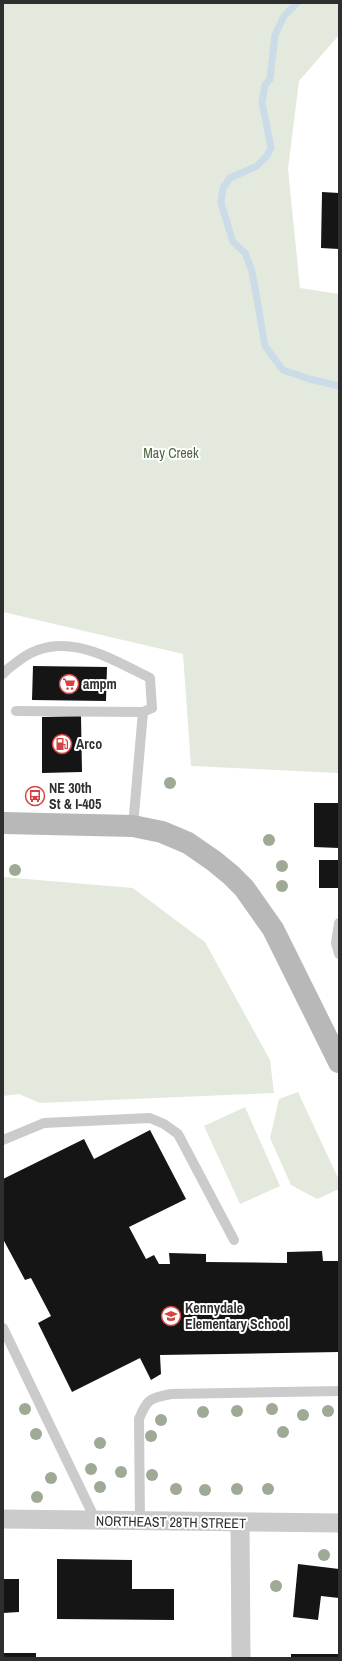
<svg xmlns="http://www.w3.org/2000/svg" width="342" height="1661" viewBox="0 0 342 1661" font-family="'Archivo Narrow',sans-serif">
<style>
.green{fill:#e3eadd}
.lines{fill:none;stroke-linecap:round;stroke-linejoin:round}
.stream{stroke:#cbdbe8;stroke-width:7}
.building{fill:#151515}
.lane{stroke:#cbcbcb;stroke-width:10}
.street{stroke:#cbcbcb;stroke-width:19}
.secondary{stroke:#b8b8b8;stroke-width:22}
.tree{fill:#9eaa96}
.labels{text-anchor:middle;stroke-width:4;stroke-linejoin:round;paint-order:stroke}
.park-label{font-size:14px;fill:#4f6540;stroke:#fff}
.poi-label{font-size:14px;font-weight:bold;fill:#2e2e2e;stroke:#fff;text-anchor:start}
.street-label{font-size:14px;fill:#2e2e2e;stroke:#fff}
</style>
<rect width="100%" height="100%" fill="#fff"/>
<g class="green">
<path d="M3,3H339V35L299,81L288,169L300,288L339,294V773L191,766L183,654L3,612Z"/>
<path d="M3,877L133,888L205,942L270,1060L274,1093L40,1103L19,1094L3,1096Z"/>
<path d="M298,1092L339,1180V1189L317,1199L291,1185L270,1138L279,1099Z"/>
<path d="M245,1107L280,1186L240,1204L204,1126Z"/>
</g>
<g class="lines">
<path class="stream" d="M297,3L284,16L275,35L270,79L265,85L262,102L271,148L266,157L257,166L230,178L223,188L221,203L233,242L245,253L252,271L265,346L283,370L309,379L339,386"/>
</g>
<g class="building">
<path d="M322,192L339,193V249L321,248Z"/>
<path d="M33,666L107,667L106,701L32,700Z"/>
<path d="M81,716L82,772L42,773V717Z"/>
<path d="M314,803H339V848L314,847Z"/>
<rect x="319" y="860" width="20" height="28"/>
<path d="M150,1130L186,1199L129,1227L146,1259L154,1255L159,1264H170L169,1253L206,1254V1262L287,1263V1252L322,1251L323,1261H339V1352L160,1355L161,1374L151,1380L140,1358L72,1392L38,1323L51,1316L31,1278L25,1280L3,1239V1179L84,1139L94,1159Z"/>
<path d="M57,1559L132,1560V1589H174V1620L57,1619Z"/>
<path d="M298,1564L339,1569V1598L321,1596L318,1620L293,1617Z"/>
<path d="M3,1579H19V1612L3,1613Z"/>
<rect x="3" y="1653" width="33" height="5"/>
<rect x="291" y="1654" width="48" height="4"/>
</g>
<g class="lines">
<g class="lane">
<path d="M3,674C7,669 12,666 17,662C60,627 108,657 150,678L152,708L143,712"/>
<path d="M16,711L143,712L133,826"/>
<path d="M339,923L336,943L339,954"/>
<path d="M3,1140L44,1123L150,1118L164,1124L178,1134L234,1240"/>
<path d="M3,1328L96,1521"/>
<path d="M140,1521L139,1419C147,1399 150,1398 171,1394L339,1391"/>
</g>
<g class="street">
<path d="M3,1519L339,1523"/>
<path d="M240,1523L241,1658"/>
</g>
<path class="secondary" d="M3,823L133,826L162,832L188,843L214,861L231,875L244,888L273,929L339,1062"/>
</g>
<g class="tree">
<circle cx="170" cy="783" r="6"/>
<circle cx="269" cy="840" r="6"/>
<circle cx="282" cy="866" r="6"/>
<circle cx="15" cy="870" r="6"/>
<circle cx="282" cy="886" r="6"/>
<circle cx="25" cy="1409" r="6"/>
<circle cx="272" cy="1409" r="6"/>
<circle cx="237" cy="1411" r="6"/>
<circle cx="328" cy="1411" r="6"/>
<circle cx="203" cy="1412" r="6"/>
<circle cx="303" cy="1415" r="6"/>
<circle cx="161" cy="1420" r="6"/>
<circle cx="283" cy="1432" r="6"/>
<circle cx="36" cy="1434" r="6"/>
<circle cx="151" cy="1436" r="6"/>
<circle cx="100" cy="1443" r="6"/>
<circle cx="91" cy="1469" r="6"/>
<circle cx="121" cy="1472" r="6"/>
<circle cx="152" cy="1475" r="6"/>
<circle cx="51" cy="1478" r="6"/>
<circle cx="100" cy="1487" r="6"/>
<circle cx="176" cy="1489" r="6"/>
<circle cx="237" cy="1489" r="6"/>
<circle cx="268" cy="1489" r="6"/>
<circle cx="205" cy="1490" r="6"/>
<circle cx="37" cy="1497" r="6"/>
<circle cx="324" cy="1555" r="6"/>
<circle cx="276" cy="1586" r="6"/>
</g>
<defs>
<g id="supermarket-ring" transform="scale(1)"><circle r="9.5" fill="#fff" stroke="#d44242" stroke-width="1.5"/><path d="M-6-5.5h2.5l.6 2H6L4.5 2H-2.5L-4.4-4H-6ZM-1.5 3.2a1.3 1.3 0 1 0 .1 0ZM3 3.2a1.3 1.3 0 1 0 .1 0Z" fill="#d44242"/></g>
<g id="fuel-ring" transform="scale(1)"><circle r="9.5" fill="#fff" stroke="#d44242" stroke-width="1.5"/><path d="M-5.5-6h7V0h2V4h1.3V-2.5L3-4.5l.8-.8L6-3V5H2.5V1h-1V6h-7ZM-4.2-4.7v3.2H.2V-4.7Z" fill="#d44242"/></g>
<g id="bus-ring" transform="scale(1)"><circle r="9.5" fill="#fff" stroke="#d44242" stroke-width="1.5"/><path d="M-5-6H5V4H4V6H2V4H-2V6H-4V4H-5ZM-3.5-4V0h7V-4ZM-3.5 1.2v1.5H-2V1.2ZM2 1.2v1.5H3.5V1.2Z" fill="#d44242"/></g>
<g id="school-ring" transform="scale(1)"><circle r="9.5" fill="#fff" stroke="#d44242" stroke-width="1.5"/><path d="M0-5L7-2L0 1L-7-2ZM-4 1L0 2.5L4 1V4Q0 6-4 4Z" fill="#d44242"/></g>
</defs>
<g fill-rule="evenodd">
<use href="#supermarket-ring" x="69" y="684"/>
<use href="#fuel-ring" x="62" y="744"/>
<use href="#bus-ring" x="35" y="796"/>
<use href="#school-ring" x="171" y="1316"/>
</g>
<g class="labels">
<g class="park-label">
<text x="171" y="458">May Creek</text>
</g>
<g class="poi-label">
<text x="83" y="689">ampm</text>
<text x="76" y="749">Arco</text>
<text x="49" y="793">NE 30th<tspan x="49" dy="16">St &amp; I-405</tspan></text>
<text x="185" y="1313">Kennydale<tspan x="185" dy="16">Elementary School</tspan></text>
</g>
<g class="street-label">
<text transform="translate(171 1522) rotate(1)" y="5">NORTHEAST 28TH STREET</text>
</g>
</g>
<rect width="342" height="1661" fill="none" stroke="#2e2e2e" stroke-width="8"/>
</svg>
